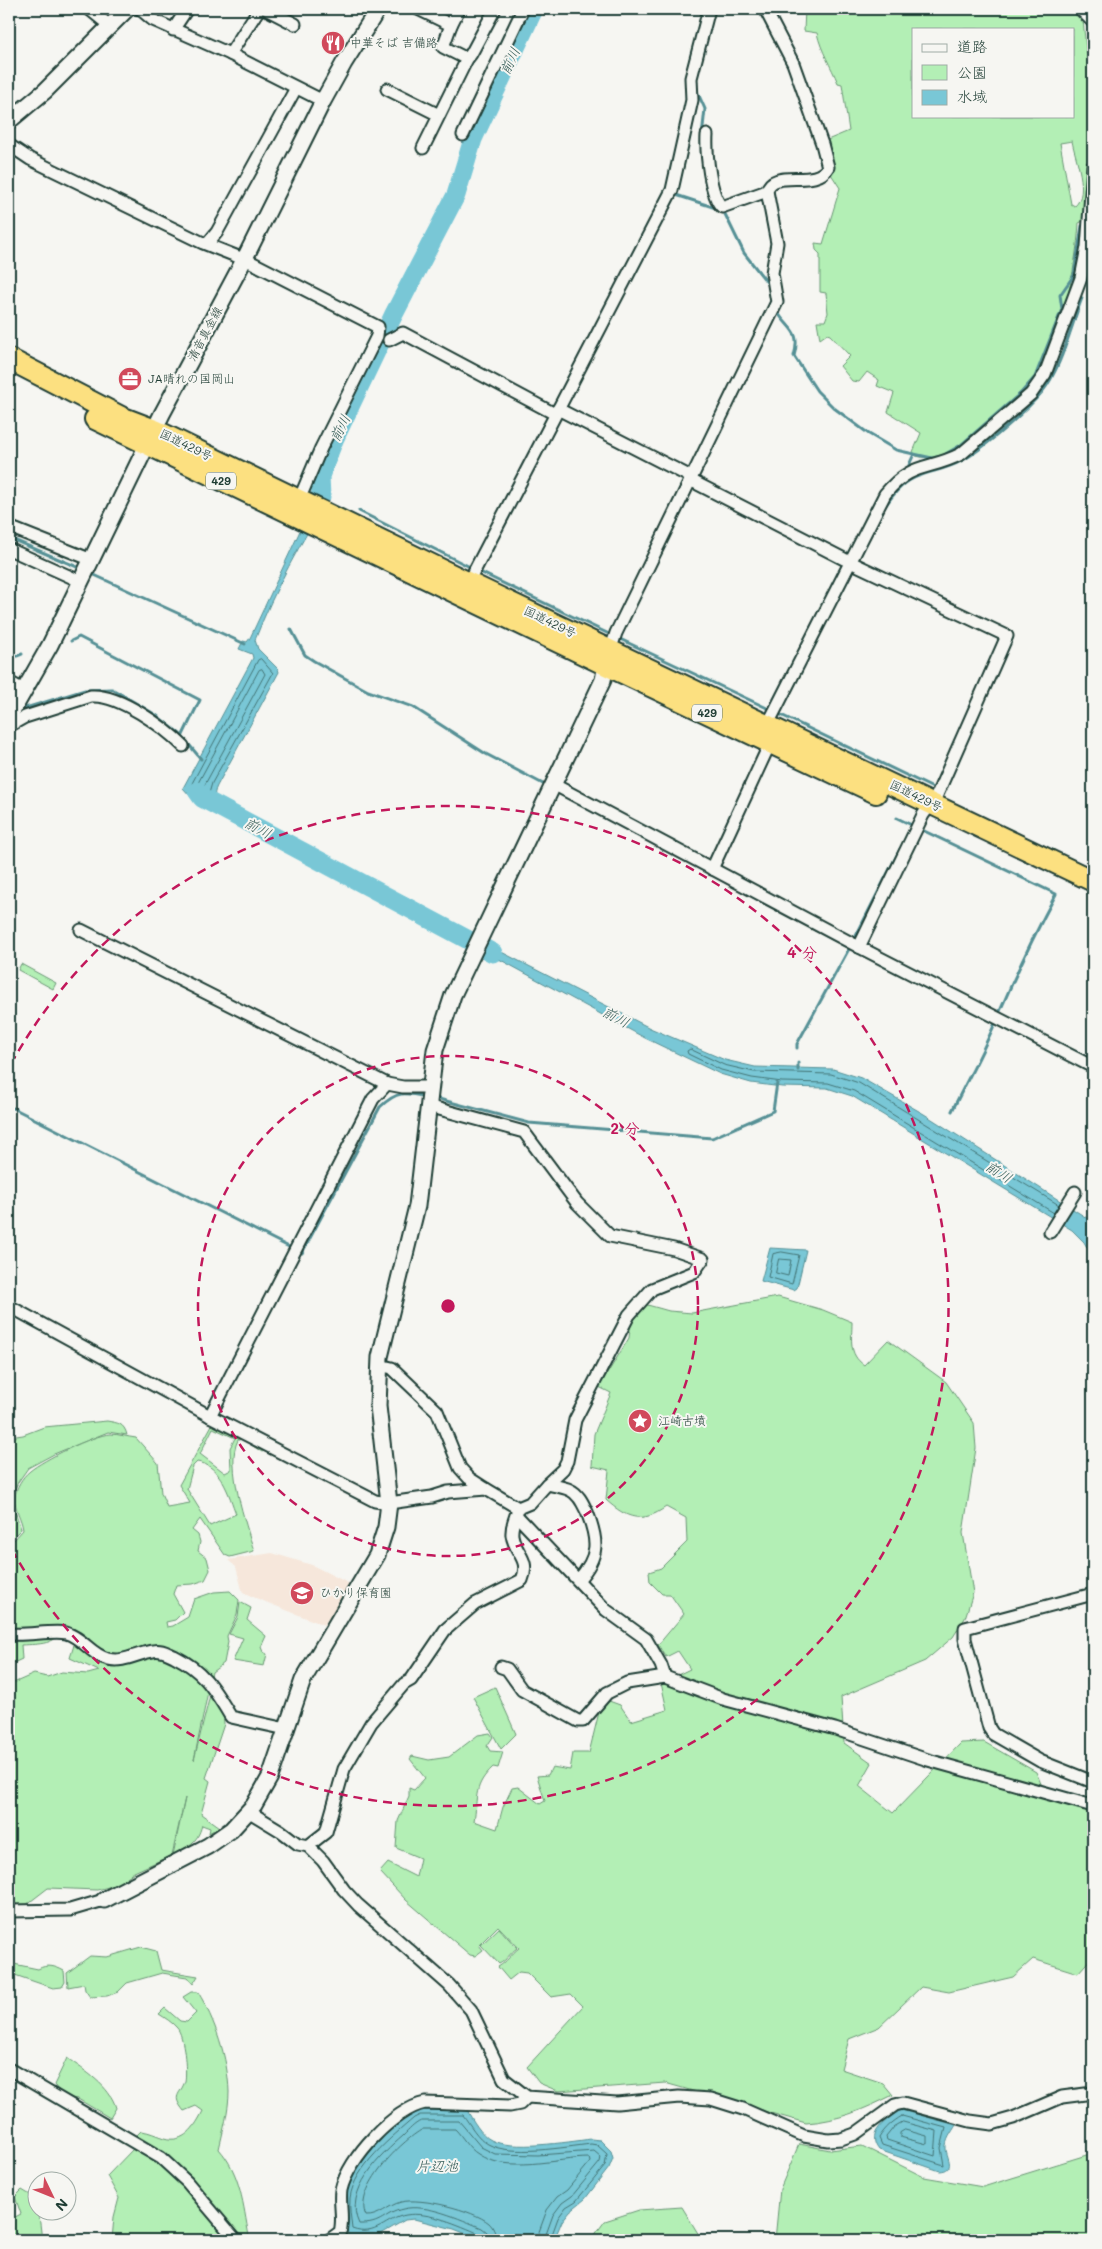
<svg xmlns="http://www.w3.org/2000/svg" width="1102" height="2249" viewBox="0 0 1102 2249" font-family="Mali,'Klee One',sans-serif">
<style>
.built{fill:#f6e7db}
.green{fill:#b3efb5;stroke:#699674;fill-rule:evenodd}
.water{fill:#79c7d6;stroke:#559095}
.lines{fill:none;stroke-linecap:round;stroke-linejoin:round}
.shore{stroke:#437475;stroke-width:1}
.stream{stroke:#559095;stroke-width:3}
.river{stroke:#79c7d6;stroke-width:19}
.street-casing{stroke:#1f3d34;stroke-width:15}
.secondary-casing{stroke:#1f3d34;stroke-width:19}
.highway-casing{stroke:#1f3d34;stroke-width:24}
.street{stroke:#f6f6f2;stroke-width:11}
.secondary{stroke:#f6f6f2;stroke-width:15}
.highway{stroke:#fce080;stroke-width:20}
.ring{fill:none;stroke:#c2185b;stroke-width:2.5;stroke-dasharray:9 6}
.labels{text-anchor:middle;stroke-width:4;stroke-linejoin:round;paint-order:stroke}
.shield{fill:#f6f6f2;stroke:#60746d;stroke-width:1}
.shield-label{font-size:11px;font-weight:bold;fill:#1f3d34}
.poi-label{font-size:12px;fill:#1f3d34;stroke:#f6f6f2;text-anchor:start}
.street-label{font-size:12px;fill:#1f3d34;stroke:#f6f6f2}
.water-label{font-size:14px;font-style:italic;fill:#315954;stroke:#f6f6f2}
.centre{fill:#c2185b;stroke:#f6f6f2;stroke-width:2.5}
.ring-label{font-size:15px;text-anchor:middle;font-weight:bold;fill:#c2185b;stroke:#f6f6f2;stroke-width:4;stroke-linejoin:round;paint-order:stroke}
</style>
<rect width="100%" height="100%" fill="#f6f6f2"/>
<filter id="ink" filterUnits="userSpaceOnUse"><feTurbulence type="fractalNoise" baseFrequency=".02" numOctaves="2"/><feDisplacementMap in="SourceGraphic" scale="10" xChannelSelector="R" yChannelSelector="G"/><feConvolveMatrix kernelMatrix="1 2 1 2 8 2 1 2 1" color-interpolation-filters="sRGB"/></filter>
<g filter="url(#ink)">
<path class="built" d="M272,1553L312,1565L352,1585L324,1625L243,1593L236,1567L228,1560Z"/>
<g class="green">
<path d="M805,9H1076L1093,27V29L1083,19L1086,50L1092,65L1093,64V142L1089,150L1083,221L1079,223C1076,270 1062,336 1037,377C1023,398 998,415 979,431C959,448 943,463 916,456L913,452L921,433L888,412L894,393L877,386L879,380L867,372L859,382L852,381L840,366L850,356L830,335L827,334L820,339L817,321H825L828,313L826,293L820,292V254L816,250L815,243L823,244L840,188L831,174L832,166L825,141L849,131L842,84L838,83C831,66 821,51 817,33L804,31ZM913,29H1073V116H913ZM1072,141C1075,158 1090,192 1075,206L1071,204L1060,143Z"/>
<path d="M21,964L56,983L53,989L18,970Z"/>
<path d="M778,1297L823,1310L852,1322C852,1339 848,1354 864,1365L888,1340L946,1382L974,1423L976,1448L963,1533L973,1593L965,1618L953,1637L925,1661L841,1697L844,1743L872,1763L859,1786L893,1813L961,1743L984,1742L1036,1772L1048,1800L1093,1812V1956L1078,1973L1033,1959L1013,1977L949,1992L921,1987L879,2027L849,2039L841,2069L883,2083L893,2095C865,2109 838,2121 806,2123L665,2083L558,2091L539,2083L527,2067L583,2006L571,1994L551,1997L527,1973L519,1972L509,1980L498,1967C507,1962 511,1954 519,1948L498,1926L479,1945L483,1950L475,1956L470,1955L406,1900L380,1872L388,1863L416,1877L420,1858L396,1848L398,1821L409,1796V1788L414,1790L425,1778L410,1759L412,1756L429,1760L449,1757L478,1735L490,1733L493,1737L487,1746L490,1751L503,1752L498,1768L493,1767C473,1786 478,1796 474,1821L497,1829L503,1807L512,1788L518,1787L540,1804L545,1801L537,1776L548,1775L552,1767L570,1770L573,1753H589L600,1708L609,1701L620,1705L631,1721L667,1710L661,1683L690,1669L678,1651L666,1657L658,1645L684,1614L670,1594H662L650,1582L649,1572L661,1568L687,1542L686,1518L666,1507C642,1524 627,1519 606,1500L609,1470L592,1466L594,1434L611,1393L599,1387L629,1338L631,1320L644,1304L669,1311L692,1313Z"/>
<path d="M107,1421C118,1423 124,1423 127,1435L108,1432L54,1454L28,1468L18,1482L13,1494L14,1508L21,1529L13,1537L9,1538V1437L23,1435L44,1427Z"/>
<path d="M213,1423L261,1448L264,1451L262,1452L242,1439L238,1440C225,1465 246,1524 254,1551L230,1557L225,1555L200,1519L192,1530L198,1535L200,1542L198,1551L207,1558L210,1570L205,1580L193,1584L176,1585L173,1594L183,1612L175,1620L166,1622L167,1627L173,1626L188,1617L194,1599L214,1592L230,1591L239,1600L237,1615L227,1636L228,1642L224,1663L212,1672L194,1760L211,1691L223,1710L224,1724L206,1778L210,1781L201,1814L219,1827L209,1833L210,1828L202,1825C197,1844 189,1845 173,1855L185,1798L172,1855L134,1872L116,1885L97,1890L48,1888L22,1908L9,1907V1685L34,1674L47,1677L62,1672L88,1674L99,1671L70,1658L74,1645L81,1637L66,1628C54,1645 41,1644 21,1645L22,1659L9,1665V1541L14,1540L23,1530C22,1519 14,1509 15,1497C16,1488 22,1477 30,1471C43,1460 93,1435 110,1434C118,1434 128,1437 136,1438L158,1463L161,1493L167,1507L190,1503L179,1485ZM213,1428L235,1438L230,1448L231,1470L225,1473L200,1454ZM197,1462C221,1465 229,1495 236,1514L210,1526L187,1489L193,1466Z"/>
<path d="M240,1602L251,1608L247,1620L266,1636L261,1647L263,1652L267,1654L264,1666L233,1661L243,1638L229,1634L238,1617Z"/>
<path d="M495,1687L516,1734L501,1749L473,1697Z"/>
<path d="M499,1928L517,1948C510,1953 507,1960 499,1964L481,1945Z"/>
<path d="M141,1947L156,1951L161,1970L198,1976L193,1984L187,1977L162,1973L127,1983L118,1992L107,1996L90,1997L85,1990L84,1984L68,1987L67,1973L90,1956L107,1957Z"/>
<path d="M9,1963L38,1969C47,1964 55,1966 64,1971L65,1982L62,1987L53,1988L9,1973Z"/>
<path d="M191,1992H198C215,2020 228,2058 229,2092C229,2110 223,2131 219,2149C241,2174 243,2205 249,2236L246,2240H243L203,2193L136,2136L141,2131C150,2132 155,2135 164,2138C184,2144 195,2127 203,2111L196,2106L184,2111C171,2095 180,2096 185,2081C187,2071 184,2035 177,2028C172,2022 165,2018 159,2014L165,2008L180,2021L187,2022L196,2013L183,1997Z"/>
<path d="M67,2058C85,2071 110,2086 116,2108L110,2118L78,2099L64,2097L54,2085Z"/>
<path d="M799,2144L830,2150L862,2146L924,2177L983,2187L1093,2153V2240H775L780,2189Z"/>
<path d="M134,2148L172,2174L228,2240H112L114,2217L119,2198L107,2176Z"/>
<path d="M22,2190L37,2199L42,2240H9V2220L21,2214L15,2197Z"/>
<path d="M682,2207L702,2240H591L605,2221L639,2210Z"/>
</g>
<g class="water">
<path d="M319,472L323,474L329,497C301,542 274,590 255,640L258,649L278,669L279,672L217,786C212,796 217,800 213,808L191,797L183,788L253,658L252,654L239,649L243,641L247,642L250,638L299,533Z"/>
<path d="M476,939L650,1028L725,1060L755,1067L833,1069L861,1078L924,1114L1090,1220L1093,1224V1258L1084,1242L1072,1230L852,1096L827,1088L782,1087L751,1083L720,1074L645,1038L473,945Z"/>
<path d="M770,1248L806,1250L797,1288L794,1290L761,1281Z"/>
<path d="M419,2110H467C472,2119 481,2135 491,2140C511,2151 568,2142 591,2139L600,2140L611,2151L613,2158L609,2168L585,2199L570,2211L562,2221L554,2240H481L454,2229L414,2219L405,2220L381,2234L348,2235C347,2223 344,2209 345,2197C349,2168 393,2120 419,2110Z"/>
<path d="M901,2110L956,2125C952,2132 945,2140 946,2149C947,2158 956,2170 940,2171L879,2150C865,2133 887,2119 901,2110Z"/>
</g>
<g class="lines">
<g class="shore">
<path d="M261,659L273,673L212,783L208,797L205,798L194,793L190,787L258,660Z"/>
<path d="M262,669L265,674L203,788H198V783L259,670Z"/>
<path d="M1054,1213L854,1091L828,1083L782,1082L752,1078L721,1070L688,1054L687,1051L690,1049L724,1065L754,1072L831,1074L859,1083L1059,1205"/>
<path d="M782,1252L799,1255L792,1284L768,1277L773,1254Z"/>
<path d="M779,1259L791,1260L788,1276L776,1273Z"/>
<path d="M902,2116L946,2128L941,2148L944,2165L882,2145L879,2138C885,2128 892,2122 902,2116Z"/>
<path d="M903,2122L937,2131L935,2156L887,2140L886,2137L894,2127Z"/>
<path d="M905,2130L927,2136V2144L900,2137V2133Z"/>
<path d="M483,2240L480,2234C459,2225 428,2211 406,2215C386,2218 376,2238 352,2229C351,2219 349,2208 350,2198C354,2167 392,2137 414,2118L420,2115H463C470,2124 477,2138 488,2144C511,2157 565,2147 591,2144L597,2145L607,2154L605,2166L576,2201L566,2207L558,2218L550,2240"/>
<path d="M489,2240L487,2232L482,2228C460,2219 426,2203 403,2209C384,2213 382,2225 359,2224C343,2191 381,2155 403,2136C409,2130 414,2124 421,2121H459L481,2147L495,2154L538,2155L594,2151L601,2157L600,2162L572,2196L562,2203L553,2215L544,2240"/>
<path d="M496,2240C496,2234 494,2228 489,2223C473,2210 421,2197 401,2202C388,2205 379,2217 366,2216C353,2189 401,2141 423,2129H455C463,2137 468,2148 478,2154C506,2174 558,2158 589,2158L590,2162L567,2190L557,2197L547,2210L536,2240"/>
</g>
<g class="stream">
<path d="M696,89L705,109L702,136"/>
<path d="M673,194L719,209"/>
<path d="M723,210L744,253L769,285"/>
<path d="M778,313C790,331 801,331 794,356L817,391L834,408L869,434L896,450L932,458L942,456L961,445L1021,393L1035,377L1062,309L1060,295L1074,275L1082,226"/>
<path d="M909,465L914,454"/>
<path d="M359,511L472,568"/>
<path d="M9,538L82,569"/>
<path d="M857,560C870,536 881,505 902,486C918,471 943,472 961,461C982,450 1026,411 1042,392C1061,369 1071,326 1082,298"/>
<path d="M480,572L607,633"/>
<path d="M90,573L245,644"/>
<path d="M291,629L305,655L314,661L368,691L413,707L486,754L543,784"/>
<path d="M620,639L767,708"/>
<path d="M71,641L79,637L200,700L182,737"/>
<path d="M9,659L22,654"/>
<path d="M19,710L85,690L112,689L156,715L180,734L201,759"/>
<path d="M779,714L935,789"/>
<path d="M564,796L849,948"/>
<path d="M897,818L1056,894C1035,933 1017,971 1000,1011C987,1045 968,1078 952,1111"/>
<path d="M853,942L900,849"/>
<path d="M797,1048V1044L850,947"/>
<path d="M798,1063V1070"/>
<path d="M435,1098L529,1123L712,1138L773,1111L777,1083"/>
<path d="M9,1106L289,1247"/>
<path d="M300,1252L302,1253L380,1107C397,1091 404,1092 426,1097"/>
</g>
<g class="river">
<path d="M321,497L320,476L334,440L393,316L456,195L473,139L534,9"/>
<path d="M197,791L202,798L493,953"/>
</g>
<g class="street-casing">
<g id="street">
<path d="M89,9L110,26"/>
<path d="M140,9L153,20L230,54L323,101"/>
<path d="M266,9L295,24"/>
<path d="M418,9L451,25L443,47L467,59"/>
<path d="M765,9L793,63L822,144L828,167C816,190 772,167 767,191"/>
<path d="M1080,9L1093,22"/>
<path d="M451,25L459,9"/>
<path d="M173,30L187,9"/>
<path d="M230,54L259,9"/>
<path d="M387,89L439,115"/>
<path d="M463,135L523,9"/>
<path d="M9,145L30,159L203,243L251,262L378,327L377,336L321,448L299,500"/>
<path d="M423,148L467,59L471,54L495,9"/>
<path d="M208,243L217,232L296,88"/>
<path d="M389,340L403,333L555,414"/>
<path d="M558,409L691,477"/>
<path d="M690,480L844,559L1007,636L936,797L923,815L859,947"/>
<path d="M9,527L92,560"/>
<path d="M9,549L82,582"/>
<path d="M466,587L672,190L692,100L691,78L709,9"/>
<path d="M609,654L616,633L777,302L772,273L777,243L767,191L722,207C710,196 706,152 707,135"/>
<path d="M9,682L24,690"/>
<path d="M9,726L25,717L91,696C119,694 164,727 183,746"/>
<path d="M765,730L885,494C912,461 928,471 961,454L1031,394L1045,374L1081,278L1087,247L1093,166"/>
<path d="M553,784L859,947L1093,1067"/>
<path d="M712,869L772,739"/>
<path d="M81,930L387,1084L403,1087H430"/>
<path d="M428,1106L524,1132L577,1203L610,1236L674,1249L703,1259L694,1272L652,1289L629,1315L575,1420L567,1461L563,1469L547,1484C555,1486 564,1487 570,1490C579,1494 583,1504 587,1512C598,1540 600,1556 578,1580"/>
<path d="M1050,1232L1075,1192"/>
<path d="M9,1306L210,1416L375,1501L389,1503L432,1497L448,1492L486,1489L518,1508C516,1518 511,1524 512,1535C515,1554 531,1559 522,1580L475,1604L445,1630L411,1680L404,1684L371,1723L344,1769L326,1832L308,1846"/>
<path d="M379,1365L392,1368L437,1411L460,1468L469,1478L486,1489"/>
<path d="M210,1416L373,1099L387,1084"/>
<path d="M518,1508L530,1503L547,1484"/>
<path d="M517,1516L606,1610L646,1639L661,1665L665,1677L723,1699L835,1729L928,1760L1093,1806"/>
<path d="M1093,1594L965,1628V1639L989,1728L993,1734L1040,1761L1093,1782"/>
<path d="M9,1634C25,1636 54,1630 66,1633C82,1637 91,1655 108,1659C123,1663 138,1653 153,1651C161,1649 167,1653 174,1656C204,1671 214,1689 231,1717L286,1729"/>
<path d="M501,1667L507,1669L522,1690L578,1721H583L607,1693L627,1683L665,1677"/>
<path d="M248,1811L281,1831L298,1844L308,1846L323,1861L344,1890L358,1905L449,1985L471,2010L504,2079L527,2097L617,2103L679,2097L711,2099L743,2109L804,2136L828,2140L841,2139L855,2134L895,2105L903,2103L970,2121L992,2124L1013,2118L1062,2097L1093,2093"/>
<path d="M9,1911L70,1910L104,1900"/>
<path d="M9,2069L161,2158L187,2182L236,2240"/>
<path d="M329,2240L340,2232C344,2219 339,2204 341,2190C348,2158 394,2109 425,2103L510,2106L520,2104L527,2097"/>
</g>
</g>
<g class="secondary-casing">
<g id="secondary">
<path d="M9,121L45,91L127,9"/>
<path d="M9,717L50,645L162,414L244,260L323,101L344,63L378,9"/>
<path d="M104,1900L208,1846L231,1830L254,1805L270,1777L303,1680L377,1555L386,1527L389,1503L378,1406L380,1357L417,1206L435,1050L453,995L603,680L606,665"/>
</g>
</g>
<g class="highway-casing">
<g id="highway">
<path d="M9,359L121,417L155,430L469,583L1093,881"/>
<path d="M95,419L606,665L876,793"/>
</g>
</g>
<use href="#street" class="street"/>
<use href="#secondary" class="secondary"/>
<use href="#highway" class="highway"/>
</g>
</g>
<g class="ring">
<circle cx="448" cy="1306" r="250"/>
<path d="M11 1064A500 500 0 1 1 11 1548"/>
</g>
<defs>
<g id="restaurant-disc" transform="scale(1.25)"><circle r="9.5" fill="#d1495b" stroke="#f6f6f2"/><path d="M-5-6h1v4h1v-4h1v4h1v-4h1v5L-1.5 .5V6h-2V.5L-5-1ZM5-6V6H3V1.5H1.5Q1.5-4 5-6Z" fill="#fff"/></g>
<g id="office-disc" transform="scale(1.25)"><circle r="9.5" fill="#d1495b" stroke="#f6f6f2"/><path d="M-6-3h4V-5.5h4V-3h4V5H-6ZM-1-4.5V-3h2v-1.5ZM-6 0V1H6V0Z" fill="#fff"/></g>
<g id="sight-disc" transform="scale(1.25)"><circle r="9.5" fill="#d1495b" stroke="#f6f6f2"/><path d="M0-6L1.8-2.2L6-1.7L2.9 1.2L3.7 5.4L0 3.3L-3.7 5.4L-2.9 1.2L-6-1.7L-1.8-2.2Z" fill="#fff"/></g>
<g id="school-disc" transform="scale(1.25)"><circle r="9.5" fill="#d1495b" stroke="#f6f6f2"/><path d="M0-5L7-2L0 1L-7-2ZM-4 1L0 2.5L4 1V4Q0 6-4 4Z" fill="#fff"/></g>
</defs>
<g fill-rule="evenodd">
<use href="#restaurant-disc" x="333" y="43"/>
<use href="#office-disc" x="130" y="379"/>
<use href="#sight-disc" x="640" y="1421"/>
<use href="#school-disc" x="302" y="1593"/>
</g>
<g class="labels">
<g class="shield">
<rect x="206" y="472.5" width="30" height="17" rx="4"/>
<rect x="692" y="704.5" width="30" height="17" rx="4"/>
</g>
<g class="shield-label">
<text x="221" y="485">429</text>
<text x="707" y="717">429</text>
</g>
<g class="poi-label">
<text x="350" y="47">中華そば 吉備路</text>
<text x="148" y="383">JA晴れの国岡山</text>
<text x="658" y="1425">江崎古墳</text>
<text x="320" y="1597">ひかり保育園</text>
</g>
<g class="street-label">
<text transform="translate(205 334) rotate(-62)" y="4">清音真金線</text>
<text transform="translate(186 445) rotate(26)" y="4">国道429号</text>
<text transform="translate(550 622) rotate(26)" y="4">国道429号</text>
<text transform="translate(916 796) rotate(26)" y="4">国道429号</text>
</g>
<g class="water-label">
<text transform="translate(510 61) rotate(-65)" y="5">前川</text>
<text transform="translate(340 428) rotate(-64)" y="5">前川</text>
<text transform="translate(258 828) rotate(28)" y="5">前川</text>
<text transform="translate(616 1017) rotate(28)" y="5">前川</text>
<text transform="translate(999 1172) rotate(32)" y="5">前川</text>
<text x="437" y="2171">片辺池</text>
</g>
</g>
<circle cx="448" cy="1306" r="8" class="centre"/>
<g class="ring-label">
<text x="802" y="958">4 分</text>
<text x="625" y="1134">2 分</text>
</g>
<rect width="1102" height="2249" fill="none" stroke="#f6f6f2" stroke-width="30"/>
<rect x="15" y="15" width="1072" height="2219" fill="none" stroke="#1f3d34" stroke-width="2" filter="url(#ink)"/>
<rect x="912" y="28" width="162" height="90" fill="#f6f6f2" stroke="#a0aca6"/>
<rect x="922" y="44" width="25" height="8" fill="#f6f6f2" stroke="#a0aca6"/>
<text x="957" y="52" font-size="15" fill="#1f3d34">道路</text>
<rect x="922" y="65" width="25" height="15" fill="#b3efb5" stroke="#a0aca6"/>
<text x="957" y="78" font-size="15" fill="#1f3d34">公園</text>
<rect x="922" y="90" width="25" height="15" fill="#79c7d6" stroke="#a0aca6"/>
<text x="957" y="102" font-size="15" fill="#1f3d34">水域</text>
<g transform="translate(52 2196) rotate(133)"><circle r="24" fill="#f6f6f2" stroke="#a0aca6"/>
<path d="M0-4L9 19L0 12L-9 19Z" fill="#d1495b"/>
<text y="-8" font-size="14" font-weight="bold" text-anchor="middle" fill="#1f3d34">N</text>
</g>
</svg>
